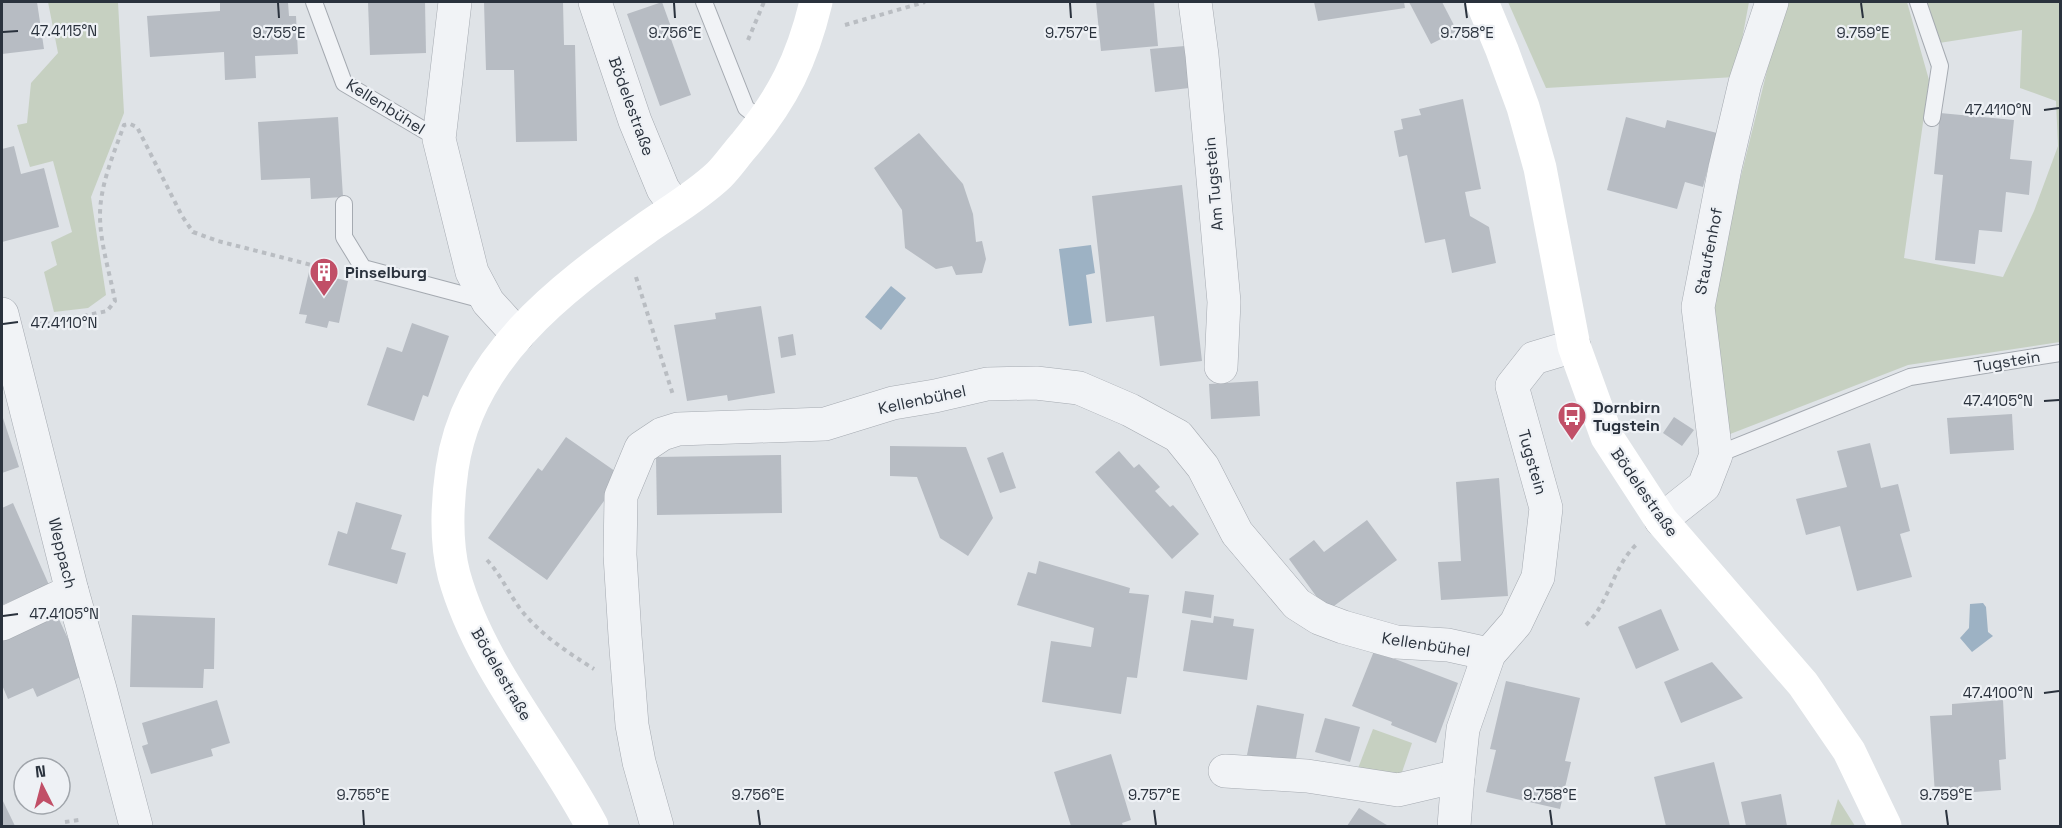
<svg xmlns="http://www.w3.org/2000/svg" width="2062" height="828" viewBox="0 0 2062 828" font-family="'Space Grotesk',sans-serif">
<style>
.green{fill:#c6d0c1}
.water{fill:#9db2c4}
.building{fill:#b7bcc3}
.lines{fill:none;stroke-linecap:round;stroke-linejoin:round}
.lane-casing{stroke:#a5aab1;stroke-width:18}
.street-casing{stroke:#a5aab1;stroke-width:34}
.path{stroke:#b9bdc2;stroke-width:4;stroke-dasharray:4.5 4.5;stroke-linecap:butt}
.lane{stroke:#f1f3f6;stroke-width:16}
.street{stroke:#f1f3f6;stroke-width:33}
.secondary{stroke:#fff;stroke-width:33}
.ticks{fill:none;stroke:#2a323d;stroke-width:2}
.labels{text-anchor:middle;stroke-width:4.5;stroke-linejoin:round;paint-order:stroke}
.street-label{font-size:16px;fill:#2a323d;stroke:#eef1f5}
.poi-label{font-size:16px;font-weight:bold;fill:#2a323d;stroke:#eef1f5;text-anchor:start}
.ticks-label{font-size:15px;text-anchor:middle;fill:#2a323d;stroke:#eef1f5;stroke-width:4.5;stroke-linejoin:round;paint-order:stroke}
</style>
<rect width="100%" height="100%" fill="#dfe3e7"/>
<g class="green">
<path d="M48,2H118L124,113L91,197L106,295L88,308L54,312L44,272L57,265L51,242L72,232L53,161L30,167L17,125L27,123L31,83L58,53Z"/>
<path d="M1508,2H1749L1735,77L1546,88Z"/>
<path d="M1784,2H1907L1929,80L1904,258L2003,277L2034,211L2058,146L2056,101L2020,88L2022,30L1939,43L1926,2H2060V342L1908,365L1725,436L1711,345L1717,273Z"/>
<path d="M1373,729L1412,743L1401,775L1357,771Z"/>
<path d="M1838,799L1855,826H1830Z"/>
</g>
<g class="water">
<path d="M1091,245L1095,273L1086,275L1092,323L1069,326L1059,249Z"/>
<path d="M891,286L906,298L881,330L865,317Z"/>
<path d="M1983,603L1986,607L1988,632L1993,636L1972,652L1960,638L1969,628L1970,604Z"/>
</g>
<g class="building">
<path d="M2,2H37L44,49L2,54Z"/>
<path d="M220,2H288L289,16H296L298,54L255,56L256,78L225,80L224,52L150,57L147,16L220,11Z"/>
<path d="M368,2H425L426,53L370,55Z"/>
<path d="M484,2H563L564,45H575L577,141L516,142L514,70H486Z"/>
<path d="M662,2L671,27L667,28L691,95L660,106L627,14Z"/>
<path d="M1096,2H1154L1158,46L1101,51Z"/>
<path d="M1314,2H1404L1405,8L1318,21Z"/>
<path d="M1409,2H1442L1457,31L1431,44Z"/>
<path d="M1185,46L1189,88L1155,92L1150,49Z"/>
<path d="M1463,99L1481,189L1465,192L1470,216L1489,227L1496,263L1452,273L1445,239L1425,243L1407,155L1399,157L1394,131L1403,129L1401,119L1421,115L1419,109Z"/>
<path d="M1940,113L2014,120L2010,159L2032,161L2029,195L2006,192L2002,232L1979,230L1975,264L1935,260L1943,175L1934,174Z"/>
<path d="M338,117L343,197L311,199L310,178L261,180L258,122Z"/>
<path d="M1626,117L1665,128L1667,120L1717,133L1703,187L1685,182L1677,209L1607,190Z"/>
<path d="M919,133L963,184L973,214L976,242L982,241L986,259L982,273L956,275L952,266L936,269L905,248L902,210L874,168Z"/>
<path d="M14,146L21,174L44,168L59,227L2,242V149Z"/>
<path d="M1182,185L1202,361L1160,366L1154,316L1106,322L1092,196Z"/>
<path d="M309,272L348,281L339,323L329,321L327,328L305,323L307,315L299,314Z"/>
<path d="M761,306L775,393L728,401L727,395L687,401L674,325L716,319L715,313Z"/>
<path d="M412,323L449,336L428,397L423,395L414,421L367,405L387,347L402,352Z"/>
<path d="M793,334L796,355L781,358L778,337Z"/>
<path d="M1258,381L1260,416L1211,419L1209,384Z"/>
<path d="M2012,414L2014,450L1950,454L1947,418Z"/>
<path d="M2,415L19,467L2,473Z"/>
<path d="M1674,417L1694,430L1682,446L1663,433Z"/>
<path d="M566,437L622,476L547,580L488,538L538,468L542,471Z"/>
<path d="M1870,443L1881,488L1898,484L1910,531L1900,534L1912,577L1857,591L1840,526L1806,535L1796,499L1847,487L1837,451Z"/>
<path d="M890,446L966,447L993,518L968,556L940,538L917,477L890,476Z"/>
<path d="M1119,451L1134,468L1139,464L1160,487L1155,491L1170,507L1173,505L1199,534L1172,559L1095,472Z"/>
<path d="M1003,452L1016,488L1000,493L987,458Z"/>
<path d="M781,455L782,513L657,515L656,457Z"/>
<path d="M1499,478L1508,596L1441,600L1438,562L1461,561L1456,482Z"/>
<path d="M356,502L402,515L391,549L406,553L397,584L328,565L338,531L347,534Z"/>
<path d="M13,503L49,585L2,605V508Z"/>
<path d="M1367,520L1397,560L1327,611L1289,559L1314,540L1324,552Z"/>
<path d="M1039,561L1130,588L1129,593L1149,595L1137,678L1127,677L1121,714L1042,702L1051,641L1091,647L1094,628L1017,605L1028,572L1036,574Z"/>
<path d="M1185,591L1214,595L1211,618L1182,613Z"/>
<path d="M1661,609L1679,650L1636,669L1618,627Z"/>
<path d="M57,615L85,675L37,697L33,688L8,699L2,685V640Z"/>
<path d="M132,615L215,618L214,669H204L203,688L130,687Z"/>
<path d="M1214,616L1234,619L1233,626L1254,629L1247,680L1183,671L1191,620L1213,623Z"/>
<path d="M1374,651L1458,683L1436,743L1391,725L1392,722L1352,706Z"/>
<path d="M1712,662L1743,698L1681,723L1664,682Z"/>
<path d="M1506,681L1580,698L1565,761L1571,762L1560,809L1486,792L1496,750L1490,749Z"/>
<path d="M217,700L230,743L211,749L213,756L151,774L142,746L148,744L142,723Z"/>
<path d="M2003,700L2006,759L1999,760L2001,790L1935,795L1930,716L1952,715V704Z"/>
<path d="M1257,705L1304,714L1295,764L1247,755Z"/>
<path d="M1325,718L1360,727L1350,762L1315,752Z"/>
<path d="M1111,754L1131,820L1122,823L1123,826H1071L1054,772Z"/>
<path d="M1714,762L1730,826H1666L1654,777Z"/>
<path d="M1781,794L1787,826H1746L1741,802Z"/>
<path d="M2,799L15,826H2Z"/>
<path d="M1359,808L1385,824L1389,826H1347Z"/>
</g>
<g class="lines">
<g class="lane-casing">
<g id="lane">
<path d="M314,2L344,83L439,139"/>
<path d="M704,2L746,108L764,122"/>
<path d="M1918,2L1940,66L1932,118"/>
<path d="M344,204V237L363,268L487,301"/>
<path d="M1716,455L1910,377L2060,353"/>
</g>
</g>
<g class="street-casing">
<g id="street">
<path d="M455,2L439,139L472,272L488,302L518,335"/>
<path d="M595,2L635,121L663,189L676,207"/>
<path d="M1195,2L1202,55L1224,302L1221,367"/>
<path d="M2,314L72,591L100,689L136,826"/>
<path d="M1661,520L1704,486L1716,455L1698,307L1725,168L1745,83L1772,2"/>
<path d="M2,624L72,591"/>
<path d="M1225,771L1307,776L1398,790L1458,776L1463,729L1489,654L1516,623L1538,577L1546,508L1512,386L1534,358L1574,346"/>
<path d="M657,826L639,762L632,725L625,636L620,555L621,496L641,448L662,434L678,429L825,424L893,403L935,396L987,384L1036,383L1079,388L1130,410L1178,436L1203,467L1237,533L1297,604L1319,618L1343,627L1396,642L1448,645L1489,654"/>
<path d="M1454,826L1458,776"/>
</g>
</g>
<g class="path">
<path d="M845,25L925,2"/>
<path d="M748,40L764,2"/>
<path d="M636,277L673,395"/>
<path d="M39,324L52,323L107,311L115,301C110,273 100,244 100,215C100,185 114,153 124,125L130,124L137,127L182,216L193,232L218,241L335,271"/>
<path d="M487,560C501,575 509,594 521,610C541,635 567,652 594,669"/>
<path d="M1586,625C1610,602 1613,565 1638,543"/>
<path d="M65,822L79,820"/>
</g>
<use href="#lane" class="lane"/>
<use href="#street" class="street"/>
<g class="secondary">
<path d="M1482,2L1502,50L1523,107L1540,168L1574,346L1607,437L1661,520L1803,684L1849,751L1885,826"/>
<path d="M592,826C548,742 480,668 454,575C445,540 447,504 452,469C468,358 559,290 645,229C669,212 697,196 719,175C728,166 736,154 745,144C783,98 802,60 816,2"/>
</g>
</g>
<path class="ticks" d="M278,3L279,18M674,3L675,18M1070,3L1071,18M1465,3L1467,18M1861,3L1863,18M3,32L18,31M2044,110L2059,108M3,324L18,322M2044,401L2059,400M3,616L18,614M2044,693L2059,691M363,810L364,825M758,810L760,825M1154,810L1156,825M1550,810L1552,825M1946,810L1948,825"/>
<defs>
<g id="building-pin" transform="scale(1.5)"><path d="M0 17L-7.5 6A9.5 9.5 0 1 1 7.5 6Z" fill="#c14f67" stroke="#eef1f5"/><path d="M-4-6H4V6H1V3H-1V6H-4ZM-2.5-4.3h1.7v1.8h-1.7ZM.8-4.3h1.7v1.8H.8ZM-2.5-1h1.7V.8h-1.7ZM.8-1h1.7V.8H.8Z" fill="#fff"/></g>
<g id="bus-pin" transform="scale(1.5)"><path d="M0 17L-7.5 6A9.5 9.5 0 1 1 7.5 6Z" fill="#c14f67" stroke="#eef1f5"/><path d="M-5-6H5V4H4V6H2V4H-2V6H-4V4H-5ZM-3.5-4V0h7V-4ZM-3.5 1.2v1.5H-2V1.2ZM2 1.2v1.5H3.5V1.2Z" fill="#fff"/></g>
</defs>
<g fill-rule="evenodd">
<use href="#building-pin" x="324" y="272"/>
<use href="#bus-pin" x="1572" y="416"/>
</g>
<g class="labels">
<g class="street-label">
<text transform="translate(386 106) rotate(32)" y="6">Kellenbühel</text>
<text transform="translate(632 106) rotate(70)" y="6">Bödelestraße</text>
<text transform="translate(1213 184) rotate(-95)" y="6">Am Tugstein</text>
<text transform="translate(1708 251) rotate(-79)" y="6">Staufenhof</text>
<text transform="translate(2007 361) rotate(-9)" y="6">Tugstein</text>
<text transform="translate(922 399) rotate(-12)" y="6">Kellenbühel</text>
<text transform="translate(1533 462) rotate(74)" y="6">Tugstein</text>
<text transform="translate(1645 492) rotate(55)" y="6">Bödelestraße</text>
<text transform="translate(63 553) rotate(76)" y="6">Weppach</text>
<text transform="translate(1426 644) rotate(9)" y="6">Kellenbühel</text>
<text transform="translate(502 674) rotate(60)" y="6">Bödelestraße</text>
</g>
<g class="poi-label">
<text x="345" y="278">Pinselburg</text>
<text x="1593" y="413">Dornbirn<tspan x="1593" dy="18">Tugstein</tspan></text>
</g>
</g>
<g class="ticks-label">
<text x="64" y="36">47.4115°N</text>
<text x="279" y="38">9.755°E</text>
<text x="675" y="38">9.756°E</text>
<text x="1071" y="38">9.757°E</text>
<text x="1467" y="38">9.758°E</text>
<text x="1863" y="38">9.759°E</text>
<text x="1998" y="115">47.4110°N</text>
<text x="64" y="328">47.4110°N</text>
<text x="1998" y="406">47.4105°N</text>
<text x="64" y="619">47.4105°N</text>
<text x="1998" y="698">47.4100°N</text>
<text x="363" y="800">9.755°E</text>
<text x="758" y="800">9.756°E</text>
<text x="1154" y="800">9.757°E</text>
<text x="1550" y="800">9.758°E</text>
<text x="1946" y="800">9.759°E</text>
</g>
<rect width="2062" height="828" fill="none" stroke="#2a323d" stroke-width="6"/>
<g transform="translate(42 786) rotate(354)"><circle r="28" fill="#eef1f5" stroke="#a0a5ab" stroke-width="1.5"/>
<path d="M0-4.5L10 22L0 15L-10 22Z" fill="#c14f67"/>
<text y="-9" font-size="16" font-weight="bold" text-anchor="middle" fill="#2a323d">N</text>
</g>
</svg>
